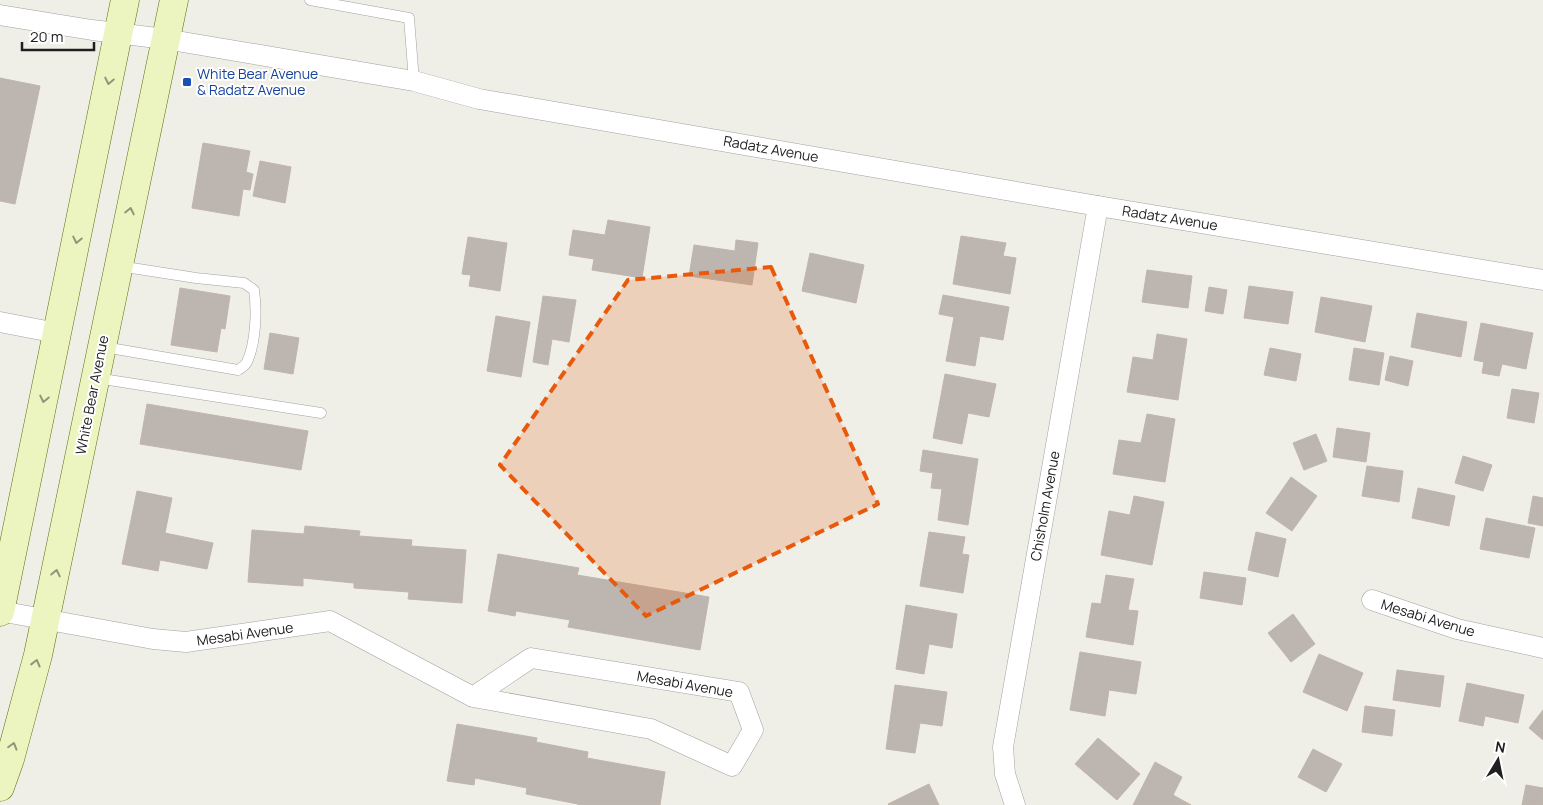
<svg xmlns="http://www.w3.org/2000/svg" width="1543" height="805" viewBox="0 0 1543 805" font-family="Manrope,sans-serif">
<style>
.building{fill:#bdb6b0;stroke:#c0b6aa}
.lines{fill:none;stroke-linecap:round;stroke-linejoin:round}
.lane-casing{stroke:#a1a1a1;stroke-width:11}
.street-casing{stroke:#a1a1a1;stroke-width:21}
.secondary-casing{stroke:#5a700d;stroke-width:29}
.lane{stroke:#fff;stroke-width:10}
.street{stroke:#fff;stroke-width:20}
.secondary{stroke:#ecf5bf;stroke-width:28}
.oneway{stroke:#909577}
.marked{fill:#e8590c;fill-opacity:0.2;stroke:#e8590c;stroke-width:4;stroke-dasharray:10 6;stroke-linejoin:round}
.transit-dot{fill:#1a4fb4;stroke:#fff;stroke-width:2}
.labels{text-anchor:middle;stroke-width:4;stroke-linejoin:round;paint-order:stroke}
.transit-label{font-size:14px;fill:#164399;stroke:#fff;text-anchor:start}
.street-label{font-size:14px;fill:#202020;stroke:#fff}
</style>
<rect width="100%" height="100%" fill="#efeee7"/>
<g class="building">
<path d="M0,78L40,86L15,204L0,201Z"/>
<path d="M203,143L250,151L246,172L253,174L250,190L243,189L239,216L192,208Z"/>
<path d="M260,161L291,167L285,203L253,196Z"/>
<path d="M608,220L650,227L642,278L592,270L594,259L569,255L573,230L605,235Z"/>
<path d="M961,236L1006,243L1003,256L1016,258L1010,294L953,284Z"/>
<path d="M468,237L507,243L500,291L469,286L471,275L462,274Z"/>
<path d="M736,240L758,243L752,285L689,276L694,245L735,251Z"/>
<path d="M810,253L864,265L856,303L802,291Z"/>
<path d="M1147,270L1192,276L1188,308L1142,302Z"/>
<path d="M1249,286L1293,292L1288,324L1244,318Z"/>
<path d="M1209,287L1227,290L1223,314L1205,311Z"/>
<path d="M180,288L230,296L225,329L221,328L217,352L171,345Z"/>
<path d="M943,295L1009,307L1003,340L980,336L975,366L946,361L954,317L939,314Z"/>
<path d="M543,296L576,300L569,342L552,339L548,365L533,362Z"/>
<path d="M1321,297L1372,306L1365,342L1315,332Z"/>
<path d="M1417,313L1467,322L1461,357L1411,347Z"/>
<path d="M496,316L530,322L521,377L487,371Z"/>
<path d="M1481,323L1533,333L1526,369L1502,364L1499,376L1482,373L1484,362L1474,360Z"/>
<path d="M270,333L299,338L293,374L264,369Z"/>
<path d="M1157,334L1187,339L1178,400L1127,392L1133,357L1153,360Z"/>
<path d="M1270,348L1301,354L1296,381L1264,375Z"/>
<path d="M1354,348L1384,353L1379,385L1349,380Z"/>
<path d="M1390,356L1413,361L1408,386L1385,380Z"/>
<path d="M945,374L996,384L989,417L968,413L962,444L933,438Z"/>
<path d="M1512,389L1539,393L1534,423L1507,418Z"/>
<path d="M147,404L308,431L301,470L140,444Z"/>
<path d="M1147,414L1175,419L1165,482L1113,474L1119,440L1141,443Z"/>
<path d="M1337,428L1370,433L1366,462L1333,457Z"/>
<path d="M1316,434L1327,461L1304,470L1293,443Z"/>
<path d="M923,450L978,459L968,525L938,520L942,489L931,488L933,473L920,471Z"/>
<path d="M1463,456L1492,465L1483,491L1455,483Z"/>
<path d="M1367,466L1403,471L1399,502L1362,496Z"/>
<path d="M1291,477L1317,496L1292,531L1266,513Z"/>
<path d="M1418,488L1455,496L1449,526L1412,518Z"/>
<path d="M137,491L172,498L165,533L213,543L207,569L160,560L158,571L122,564Z"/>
<path d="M1134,496L1164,502L1152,565L1101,555L1109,511L1130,515Z"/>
<path d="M1533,496L1543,498V526L1528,523Z"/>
<path d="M1486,518L1535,528L1529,558L1480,549Z"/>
<path d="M305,526L360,531L359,536L412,540L411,546L466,550L462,603L408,599L409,592L354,588V583L303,578V586L248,582L252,530L304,534Z"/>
<path d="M929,532L965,537L962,554L969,555L963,593L920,586Z"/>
<path d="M1256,532L1286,539L1278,577L1248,570Z"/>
<path d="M498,554L579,568L577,575L709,597L700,650L568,627L570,620L516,611L515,616L488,611Z"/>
<path d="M1204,572L1246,578L1242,605L1200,598Z"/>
<path d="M1106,575L1134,579L1128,610L1138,611L1133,645L1086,637L1092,603L1101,604Z"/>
<path d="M906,605L957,614L952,648L929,644L924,674L896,669Z"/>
<path d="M1293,614L1315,644L1291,662L1268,633Z"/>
<path d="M1080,652L1141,662L1136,694L1109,690L1105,716L1070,710Z"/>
<path d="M1319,654L1363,673L1347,711L1303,692Z"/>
<path d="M1397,670L1444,676L1440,707L1393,700Z"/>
<path d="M1467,683L1524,695L1518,723L1485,716L1483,726L1459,721Z"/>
<path d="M895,685L947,692L942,726L920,723L915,753L886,749Z"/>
<path d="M1365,706L1395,710L1392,736L1362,732Z"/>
<path d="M1543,710V740L1529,728Z"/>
<path d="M457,724L537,738L536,742L588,752L587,758L665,772L660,805H578V804L526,794L527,788L475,778L474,785L447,781Z"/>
<path d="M1098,738L1140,774L1117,800L1075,764Z"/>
<path d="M1313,749L1342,764L1326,792L1298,777Z"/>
<path d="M1155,762L1182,777L1173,795L1191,805H1133Z"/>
<path d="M929,784L939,805H889L888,804Z"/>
<path d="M1526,785L1543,788V805H1522Z"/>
</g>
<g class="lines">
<g class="lane-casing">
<g id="lane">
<path d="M310,0L409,18L414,81"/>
<path d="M104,347L238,370C241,368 245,366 247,362C256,342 257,311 254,290L244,283L196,278L119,266"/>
<path d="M96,378L321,413"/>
</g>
</g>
<g class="street-casing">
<g id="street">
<path d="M0,15L92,30L165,39L414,81L479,99L1098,206L1543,280"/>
<path d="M0,322L57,333"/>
<path d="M1372,600L1457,629L1543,648"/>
<path d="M0,611L153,639L186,642L330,621L473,697L651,729L732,766L753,730L739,692L531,658L473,697"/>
<path d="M1015,805L1005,774L1003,747L1098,206"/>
</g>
</g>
<g class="secondary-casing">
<g id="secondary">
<path d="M0,612L125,0"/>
<path d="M0,787L10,759L38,655L174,0"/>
</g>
</g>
<use href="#lane" class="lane"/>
<use href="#street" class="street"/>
<use href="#secondary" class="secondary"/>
</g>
<defs><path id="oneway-chevron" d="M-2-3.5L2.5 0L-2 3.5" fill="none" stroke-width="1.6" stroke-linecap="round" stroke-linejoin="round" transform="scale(1.25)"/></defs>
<g class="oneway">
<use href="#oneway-chevron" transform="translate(109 81) rotate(102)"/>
<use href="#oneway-chevron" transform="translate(130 211) rotate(-78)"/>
<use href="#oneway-chevron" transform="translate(77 240) rotate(102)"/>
<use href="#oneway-chevron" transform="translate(44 399) rotate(102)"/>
<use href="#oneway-chevron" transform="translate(56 573) rotate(-78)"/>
<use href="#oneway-chevron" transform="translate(36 663) rotate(-76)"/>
<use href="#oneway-chevron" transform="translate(13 746) rotate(-74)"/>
</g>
<path class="marked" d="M771,267L878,504L646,616L500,465L628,280Z"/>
<rect class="transit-dot" x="182" y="77" width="10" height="10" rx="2.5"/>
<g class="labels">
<g class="transit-label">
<text x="197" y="79">White Bear Avenue<tspan x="197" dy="16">&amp; Radatz Avenue</tspan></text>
</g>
<g class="street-label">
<text transform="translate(771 149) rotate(10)" y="5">Radatz Avenue</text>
<text transform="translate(1170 218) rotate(9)" y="5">Radatz Avenue</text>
<text transform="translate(92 395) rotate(-79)" y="5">White Bear Avenue</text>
<text transform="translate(1045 506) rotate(-80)" y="5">Chisholm Avenue</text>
<text transform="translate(1428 618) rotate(17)" y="5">Mesabi Avenue</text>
<text transform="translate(245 634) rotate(-8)" y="5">Mesabi Avenue</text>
<text transform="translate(685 684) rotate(10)" y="5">Mesabi Avenue</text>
</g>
</g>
<g transform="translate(1498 760) rotate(10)" stroke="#ffffff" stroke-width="4" paint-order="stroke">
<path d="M0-4L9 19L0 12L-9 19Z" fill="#202020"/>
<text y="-8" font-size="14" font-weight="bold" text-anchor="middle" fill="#202020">N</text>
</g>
<path d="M22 42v8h72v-8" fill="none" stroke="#202020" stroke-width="2.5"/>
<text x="30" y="42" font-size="15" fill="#202020" stroke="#ffffff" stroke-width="4" paint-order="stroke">20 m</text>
</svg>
